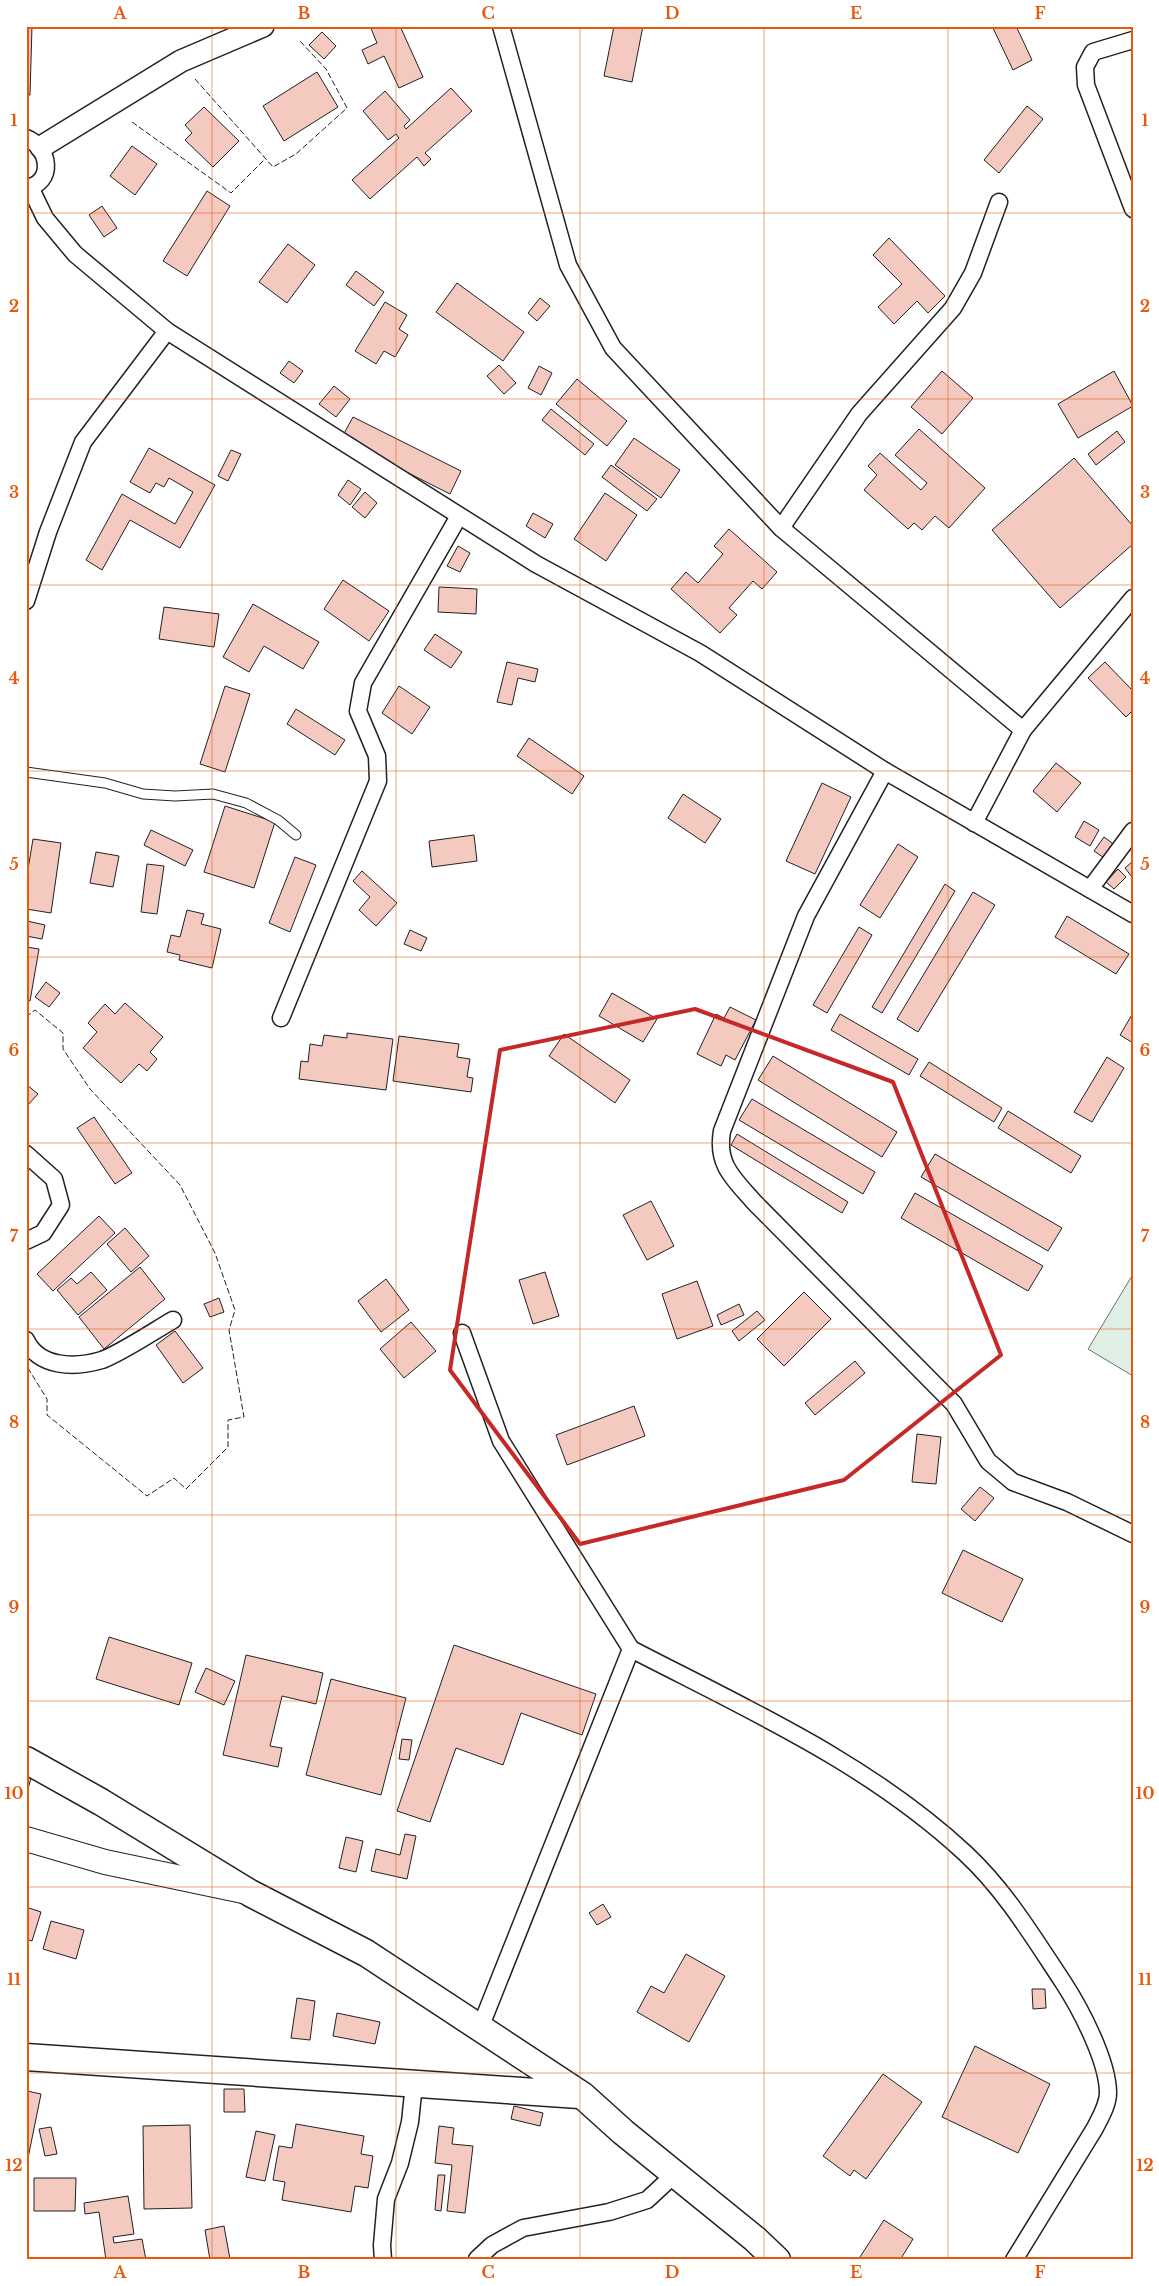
<svg xmlns="http://www.w3.org/2000/svg" width="1159" height="2286" viewBox="0 0 1159 2286" font-family="'Libre Baskerville',serif">
<style>
.green{fill:#e0efe3;stroke:#6f6f6f}
.building{fill:#f3c9c0;stroke:#222}
.lines{fill:none;stroke-linecap:round;stroke-linejoin:round}
.service-casing{stroke:#222;stroke-width:11}
.minor-casing{stroke:#222;stroke-width:19}
.tertiary-casing{stroke:#222;stroke-width:24}
.secondary-casing{stroke:#222;stroke-width:26}
.primary-casing{stroke:#222;stroke-width:29}
.service{stroke:#fff;stroke-width:9}
.minor{stroke:#fff;stroke-width:16}
.tertiary{stroke:#fff;stroke-width:21}
.secondary{stroke:#fff;stroke-width:24}
.primary{stroke:#fff;stroke-width:26}
.fence{stroke:#222;stroke-width:1;stroke-dasharray:6 2.5;stroke-linecap:butt}
.marked{fill:none;stroke:#c62828;stroke-width:4;stroke-linejoin:round}
.grid{fill:none;stroke:#e8590c;stroke-width:1;stroke-opacity:0.55}
.neatline{fill:none;stroke:#e8590c;stroke-width:2}
.grid-label{font-size:16px;text-anchor:middle;font-weight:bold;fill:#e8590c}
</style>
<rect width="100%" height="100%" fill="#fff"/>
<path class="green" d="M1133,1274V1376L1088,1349Z"/>
<g class="building">
<path d="M26,26H32L30,95H26Z"/>
<path d="M370,26H400L423,77L399,88L384,56L368,64L362,50L377,43Z"/>
<path d="M614,26H643L632,82L604,76Z"/>
<path d="M992,26H1016L1032,60L1013,70Z"/>
<path d="M322,32L336,46L324,59L309,45Z"/>
<path d="M317,72L338,107L284,141L263,106Z"/>
<path d="M451,88L472,111L425,153L431,159L424,166L417,157L370,199L352,180L399,138L396,134L388,140L363,111L385,91L410,120L404,126L406,129Z"/>
<path d="M1027,106L1043,119L999,173L984,160Z"/>
<path d="M204,107L239,141L213,167L185,140L192,133L185,125Z"/>
<path d="M132,146L157,164L135,195L110,176Z"/>
<path d="M207,191L230,206L187,276L163,261Z"/>
<path d="M102,206L117,228L104,237L89,215Z"/>
<path d="M889,238L945,296L928,313L917,301L894,324L878,307L902,284L873,255Z"/>
<path d="M288,244L315,265L287,303L259,282Z"/>
<path d="M356,271L384,292L374,306L346,285Z"/>
<path d="M457,283L524,332L503,361L436,312Z"/>
<path d="M540,298L550,306L537,321L528,313Z"/>
<path d="M385,302L407,315L399,329L408,335L395,357L384,351L376,364L355,351Z"/>
<path d="M289,361L303,371L294,383L280,373Z"/>
<path d="M499,365L516,383L504,394L487,376Z"/>
<path d="M539,366L552,373L541,395L528,388Z"/>
<path d="M942,371L973,398L942,434L911,407Z"/>
<path d="M1114,371L1133,406L1078,438L1058,404Z"/>
<path d="M577,379L627,421L607,446L556,404Z"/>
<path d="M334,386L350,399L336,417L319,404Z"/>
<path d="M551,409L594,444L585,455L542,420Z"/>
<path d="M353,417L461,471L450,494L341,439Z"/>
<path d="M919,429L985,488L949,528L935,516L922,530L914,523L908,529L864,490L877,475L868,466L880,453L921,490L927,483L895,455Z"/>
<path d="M1117,431L1125,442L1096,465L1088,454Z"/>
<path d="M634,438L680,470L661,498L615,465Z"/>
<path d="M149,448L215,485L180,548L130,520L102,570L86,560L122,494L175,524L193,492L169,478L164,487L156,483L150,493L130,482Z"/>
<path d="M231,450L241,454L228,481L218,476Z"/>
<path d="M1074,458L1133,526V544L1060,608L992,530Z"/>
<path d="M611,465L657,499L647,511L602,477Z"/>
<path d="M348,480L361,489L350,505L338,495Z"/>
<path d="M365,492L377,503L365,518L352,507Z"/>
<path d="M605,493L637,515L606,561L574,539Z"/>
<path d="M533,513L553,524L545,538L526,526Z"/>
<path d="M729,529L777,572L762,589L753,581L729,608L737,615L720,633L671,589L686,572L698,583L723,554L714,546Z"/>
<path d="M458,546L470,553L460,572L447,566Z"/>
<path d="M343,580L389,611L369,641L324,609Z"/>
<path d="M439,587L477,589L476,614L438,612Z"/>
<path d="M253,604L319,642L303,669L264,646L249,672L223,657Z"/>
<path d="M164,607L219,614L214,647L159,639Z"/>
<path d="M435,634L462,652L451,668L424,650Z"/>
<path d="M507,662L538,669L535,682L518,678L512,705L497,702Z"/>
<path d="M1105,662L1133,691V710L1126,717L1088,678Z"/>
<path d="M225,686L250,694L225,772L200,764Z"/>
<path d="M399,686L430,707L412,734L382,713Z"/>
<path d="M296,709L345,740L335,755L287,724Z"/>
<path d="M529,738L584,776L572,794L517,756Z"/>
<path d="M1056,763L1081,783L1057,812L1033,791Z"/>
<path d="M822,783L851,797L815,874L786,861Z"/>
<path d="M683,794L721,819L705,843L668,818Z"/>
<path d="M225,806L275,822L254,888L204,872Z"/>
<path d="M1084,821L1099,830L1090,846L1075,837Z"/>
<path d="M151,830L193,850L185,866L144,845Z"/>
<path d="M474,835L477,861L432,867L429,841Z"/>
<path d="M1104,837L1116,846L1107,860L1094,851Z"/>
<path d="M33,839L61,843L51,913L26,909V881Z"/>
<path d="M898,844L918,857L880,918L860,905Z"/>
<path d="M96,852L119,856L113,887L90,883Z"/>
<path d="M295,857L316,865L290,932L269,923Z"/>
<path d="M1133,861V877H1132L1125,868Z"/>
<path d="M147,864L164,866L157,914L141,912Z"/>
<path d="M1118,869L1126,877L1114,889L1106,882Z"/>
<path d="M362,871L397,903L376,926L359,910L370,897L353,881Z"/>
<path d="M945,884L955,891L882,1013L872,1007Z"/>
<path d="M973,892L995,905L918,1032L897,1019Z"/>
<path d="M187,910L204,914L201,924L221,929L212,968L179,960L180,955L167,952L171,935L180,937Z"/>
<path d="M1067,916L1129,954L1116,974L1055,937Z"/>
<path d="M27,921L45,925L42,939L26,936Z"/>
<path d="M859,927L872,935L827,1013L813,1005Z"/>
<path d="M410,930L427,938L421,951L404,944Z"/>
<path d="M26,947L39,949L30,1001L26,1000Z"/>
<path d="M46,982L60,993L49,1007L35,997Z"/>
<path d="M612,993L657,1019L643,1042L599,1016Z"/>
<path d="M125,1003L163,1037L150,1052L157,1059L147,1071L139,1064L121,1083L83,1048L97,1032L88,1023L105,1004L115,1014Z"/>
<path d="M730,1007L756,1020L735,1060L726,1055L721,1066L697,1054L716,1014L724,1018Z"/>
<path d="M1133,1013V1043L1120,1035Z"/>
<path d="M840,1014L918,1059L909,1075L831,1030Z"/>
<path d="M347,1033L393,1039L386,1090L299,1079L301,1061L308,1062L310,1044L322,1046L324,1035L347,1038Z"/>
<path d="M564,1034L630,1080L615,1103L549,1056Z"/>
<path d="M399,1036L459,1044L457,1057L470,1059L467,1077L473,1078L471,1092L393,1081Z"/>
<path d="M773,1056L897,1132L882,1157L758,1080Z"/>
<path d="M1107,1057L1124,1068L1092,1122L1074,1112Z"/>
<path d="M929,1062L1002,1108L994,1122L920,1076Z"/>
<path d="M26,1084L38,1094L26,1107Z"/>
<path d="M752,1099L875,1172L863,1194L739,1120Z"/>
<path d="M1008,1111L1081,1156L1071,1173L998,1128Z"/>
<path d="M94,1117L132,1173L115,1184L77,1128Z"/>
<path d="M737,1134L848,1202L842,1213L731,1145Z"/>
<path d="M935,1154L1062,1228L1048,1251L921,1177Z"/>
<path d="M915,1193L1043,1266L1028,1291L901,1218Z"/>
<path d="M651,1201L674,1246L647,1260L623,1215Z"/>
<path d="M99,1216L115,1233L53,1291L37,1274Z"/>
<path d="M125,1228L149,1256L131,1272L107,1244Z"/>
<path d="M140,1267L165,1299L104,1349L79,1317Z"/>
<path d="M91,1272L107,1290L78,1315L57,1290L71,1278L77,1284Z"/>
<path d="M545,1272L559,1316L533,1324L519,1280Z"/>
<path d="M386,1279L409,1310L381,1332L358,1301Z"/>
<path d="M697,1281L713,1326L677,1339L662,1294Z"/>
<path d="M804,1292L831,1319L784,1366L757,1339Z"/>
<path d="M219,1298L224,1312L210,1317L204,1304Z"/>
<path d="M739,1304L744,1315L721,1325L717,1315Z"/>
<path d="M757,1311L765,1320L739,1341L732,1331Z"/>
<path d="M411,1322L436,1351L404,1378L380,1349Z"/>
<path d="M175,1331L203,1368L183,1383L156,1345Z"/>
<path d="M855,1361L865,1373L815,1415L805,1403Z"/>
<path d="M634,1406L645,1436L567,1465L556,1435Z"/>
<path d="M917,1434L941,1437L936,1484L912,1482Z"/>
<path d="M980,1487L994,1498L975,1521L961,1509Z"/>
<path d="M963,1550L1023,1579L1002,1622L942,1593Z"/>
<path d="M109,1637L192,1663L179,1705L96,1679Z"/>
<path d="M454,1645L596,1694L582,1735L521,1713L503,1765L456,1748L430,1822L397,1811Z"/>
<path d="M246,1655L323,1673L316,1704L282,1696L270,1746L282,1748L278,1767L223,1755Z"/>
<path d="M206,1668L235,1681L224,1705L195,1692Z"/>
<path d="M331,1679L406,1698L381,1795L306,1775Z"/>
<path d="M402,1739L412,1740L409,1760L399,1759Z"/>
<path d="M26,1765L34,1767L28,1789L26,1788Z"/>
<path d="M405,1834L416,1836L407,1879L371,1871L376,1849L400,1855Z"/>
<path d="M346,1837L363,1841L356,1872L339,1868Z"/>
<path d="M603,1904L611,1917L597,1925L589,1913Z"/>
<path d="M26,1907L41,1912L32,1941L26,1939Z"/>
<path d="M51,1921L84,1930L76,1959L43,1949Z"/>
<path d="M686,1954L725,1976L689,2042L637,2012L651,1986L664,1993Z"/>
<path d="M1032,1989H1045L1046,2008L1033,2009Z"/>
<path d="M297,1998L315,2001L310,2040L291,2038Z"/>
<path d="M337,2013L380,2022L375,2044L333,2036Z"/>
<path d="M975,2046L1050,2084L1018,2153L942,2117Z"/>
<path d="M883,2074L922,2102L866,2179L854,2170L850,2176L823,2156Z"/>
<path d="M224,2089H244L245,2112H224Z"/>
<path d="M27,2091L41,2094L26,2168V2093Z"/>
<path d="M514,2106L543,2113L540,2126L511,2119Z"/>
<path d="M296,2124L364,2136L361,2154L373,2156L368,2188L355,2186L351,2212L282,2200L285,2182L273,2180L279,2146L292,2148Z"/>
<path d="M190,2125L192,2208L144,2209L143,2126Z"/>
<path d="M439,2126L454,2128L452,2144L473,2146L465,2213L447,2211L452,2165L435,2163Z"/>
<path d="M51,2127L57,2154L45,2156L39,2129Z"/>
<path d="M256,2131L275,2135L265,2181L246,2177Z"/>
<path d="M438,2175H445L441,2211L435,2210Z"/>
<path d="M34,2178H76L75,2211H34Z"/>
<path d="M128,2196L134,2234L113,2237L114,2243L142,2239L146,2260H106L99,2212L85,2214L84,2203Z"/>
<path d="M884,2220L913,2239L900,2260H858Z"/>
<path d="M224,2226L230,2259L210,2260L205,2230Z"/>
</g>
<g class="lines">
<g class="service-casing">
<path id="service" d="M26,772L105,783L143,794L175,796L213,794L246,803L278,820L296,835"/>
</g>
<g class="minor-casing">
<g id="minor">
<path d="M501,26L568,265L613,348L781,528L1023,730"/>
<path d="M1133,40L1093,52L1085,67L1086,85L1133,209"/>
<path d="M26,138C50,147 55,183 26,188"/>
<path d="M30,187L45,218L75,254L167,331L536,564L700,653L885,771L1133,914"/>
<path d="M781,528L859,414L953,308L973,273L999,202"/>
<path d="M26,601L48,532L83,442L167,331"/>
<path d="M885,771L806,916L722,1131C716,1165 734,1179 755,1203L954,1404L988,1461L1013,1482L1067,1502L1133,1534"/>
<path d="M974,823L1023,730L1133,598"/>
<path d="M1090,889L1133,831"/>
<path d="M281,1018L378,781L377,756L358,711L363,683L459,516"/>
<path d="M26,1154L54,1179L61,1205L43,1233L26,1241"/>
<path d="M462,1333L501,1441L631,1649L480,2028"/>
<path d="M26,1340C39,1368 75,1368 102,1360C121,1353 154,1331 173,1320"/>
<path d="M631,1649C747,1709 868,1763 965,1853C1005,1890 1033,1937 1063,1982C1080,2008 1108,2061 1108,2093C1108,2105 1100,2118 1095,2128L1014,2260"/>
<path d="M477,2259L492,2245L523,2228L609,2212L647,2200L675,2174"/>
<path d="M383,2260L382,2245L386,2199L400,2163L410,2122L414,2084"/>
</g>
</g>
<g class="tertiary-casing">
<path id="tertiary" d="M41,147L181,61L263,26"/>
</g>
<g class="secondary-casing">
<path id="secondary" d="M26,1839L105,1862L243,1891"/>
</g>
<g class="primary-casing">
<g id="primary">
<path d="M26,1760L101,1802L250,1893L366,1953L582,2095L623,2132L755,2239L777,2260"/>
<path d="M26,2057L579,2095"/>
</g>
</g>
<use href="#service" class="service"/>
<use href="#minor" class="minor"/>
<use href="#tertiary" class="tertiary"/>
<use href="#secondary" class="secondary"/>
<use href="#primary" class="primary"/>
<g class="fence">
<path d="M195,79L273,167L296,154L347,108L326,69L299,40"/>
<path d="M132,122L231,193L265,159"/>
<path d="M26,1017L35,1010L63,1033V1049L90,1089L180,1185L215,1253L235,1310L229,1330L244,1417L228,1420V1447L186,1489L174,1478L147,1496L47,1415V1399L26,1365"/>
</g>
</g>
<path class="marked" d="M695,1009L893,1082L1001,1355L844,1480L580,1544L450,1370L500,1050Z"/>
<path class="grid" d="M212,26V2260M396,26V2260M580,26V2260M764,26V2260M948,26V2260M26,213H1133M26,399H1133M26,585H1133M26,771H1133M26,957H1133M26,1143H1133M26,1329H1133M26,1515H1133M26,1701H1133M26,1887H1133M26,2073H1133"/>
<rect width="1159" height="2286" fill="none" stroke="#ffffff" stroke-width="55"/>
<rect x="28" y="28" width="1104" height="2230" class="neatline"/>
<g class="grid-label">
<text x="120" y="19">A</text>
<text x="304" y="19">B</text>
<text x="488" y="19">C</text>
<text x="672" y="19">D</text>
<text x="856" y="19">E</text>
<text x="1040" y="19">F</text>
<text x="14" y="126">1</text>
<text x="1145" y="126">1</text>
<text x="14" y="312">2</text>
<text x="1145" y="312">2</text>
<text x="14" y="498">3</text>
<text x="1145" y="498">3</text>
<text x="14" y="684">4</text>
<text x="1145" y="684">4</text>
<text x="14" y="870">5</text>
<text x="1145" y="870">5</text>
<text x="14" y="1056">6</text>
<text x="1145" y="1056">6</text>
<text x="14" y="1242">7</text>
<text x="1145" y="1242">7</text>
<text x="14" y="1428">8</text>
<text x="1145" y="1428">8</text>
<text x="14" y="1613">9</text>
<text x="1145" y="1613">9</text>
<text x="14" y="1799">10</text>
<text x="1145" y="1799">10</text>
<text x="14" y="1985">11</text>
<text x="1145" y="1985">11</text>
<text x="14" y="2171">12</text>
<text x="1145" y="2171">12</text>
<text x="120" y="2278">A</text>
<text x="304" y="2278">B</text>
<text x="488" y="2278">C</text>
<text x="672" y="2278">D</text>
<text x="856" y="2278">E</text>
<text x="1040" y="2278">F</text>
</g>
</svg>
